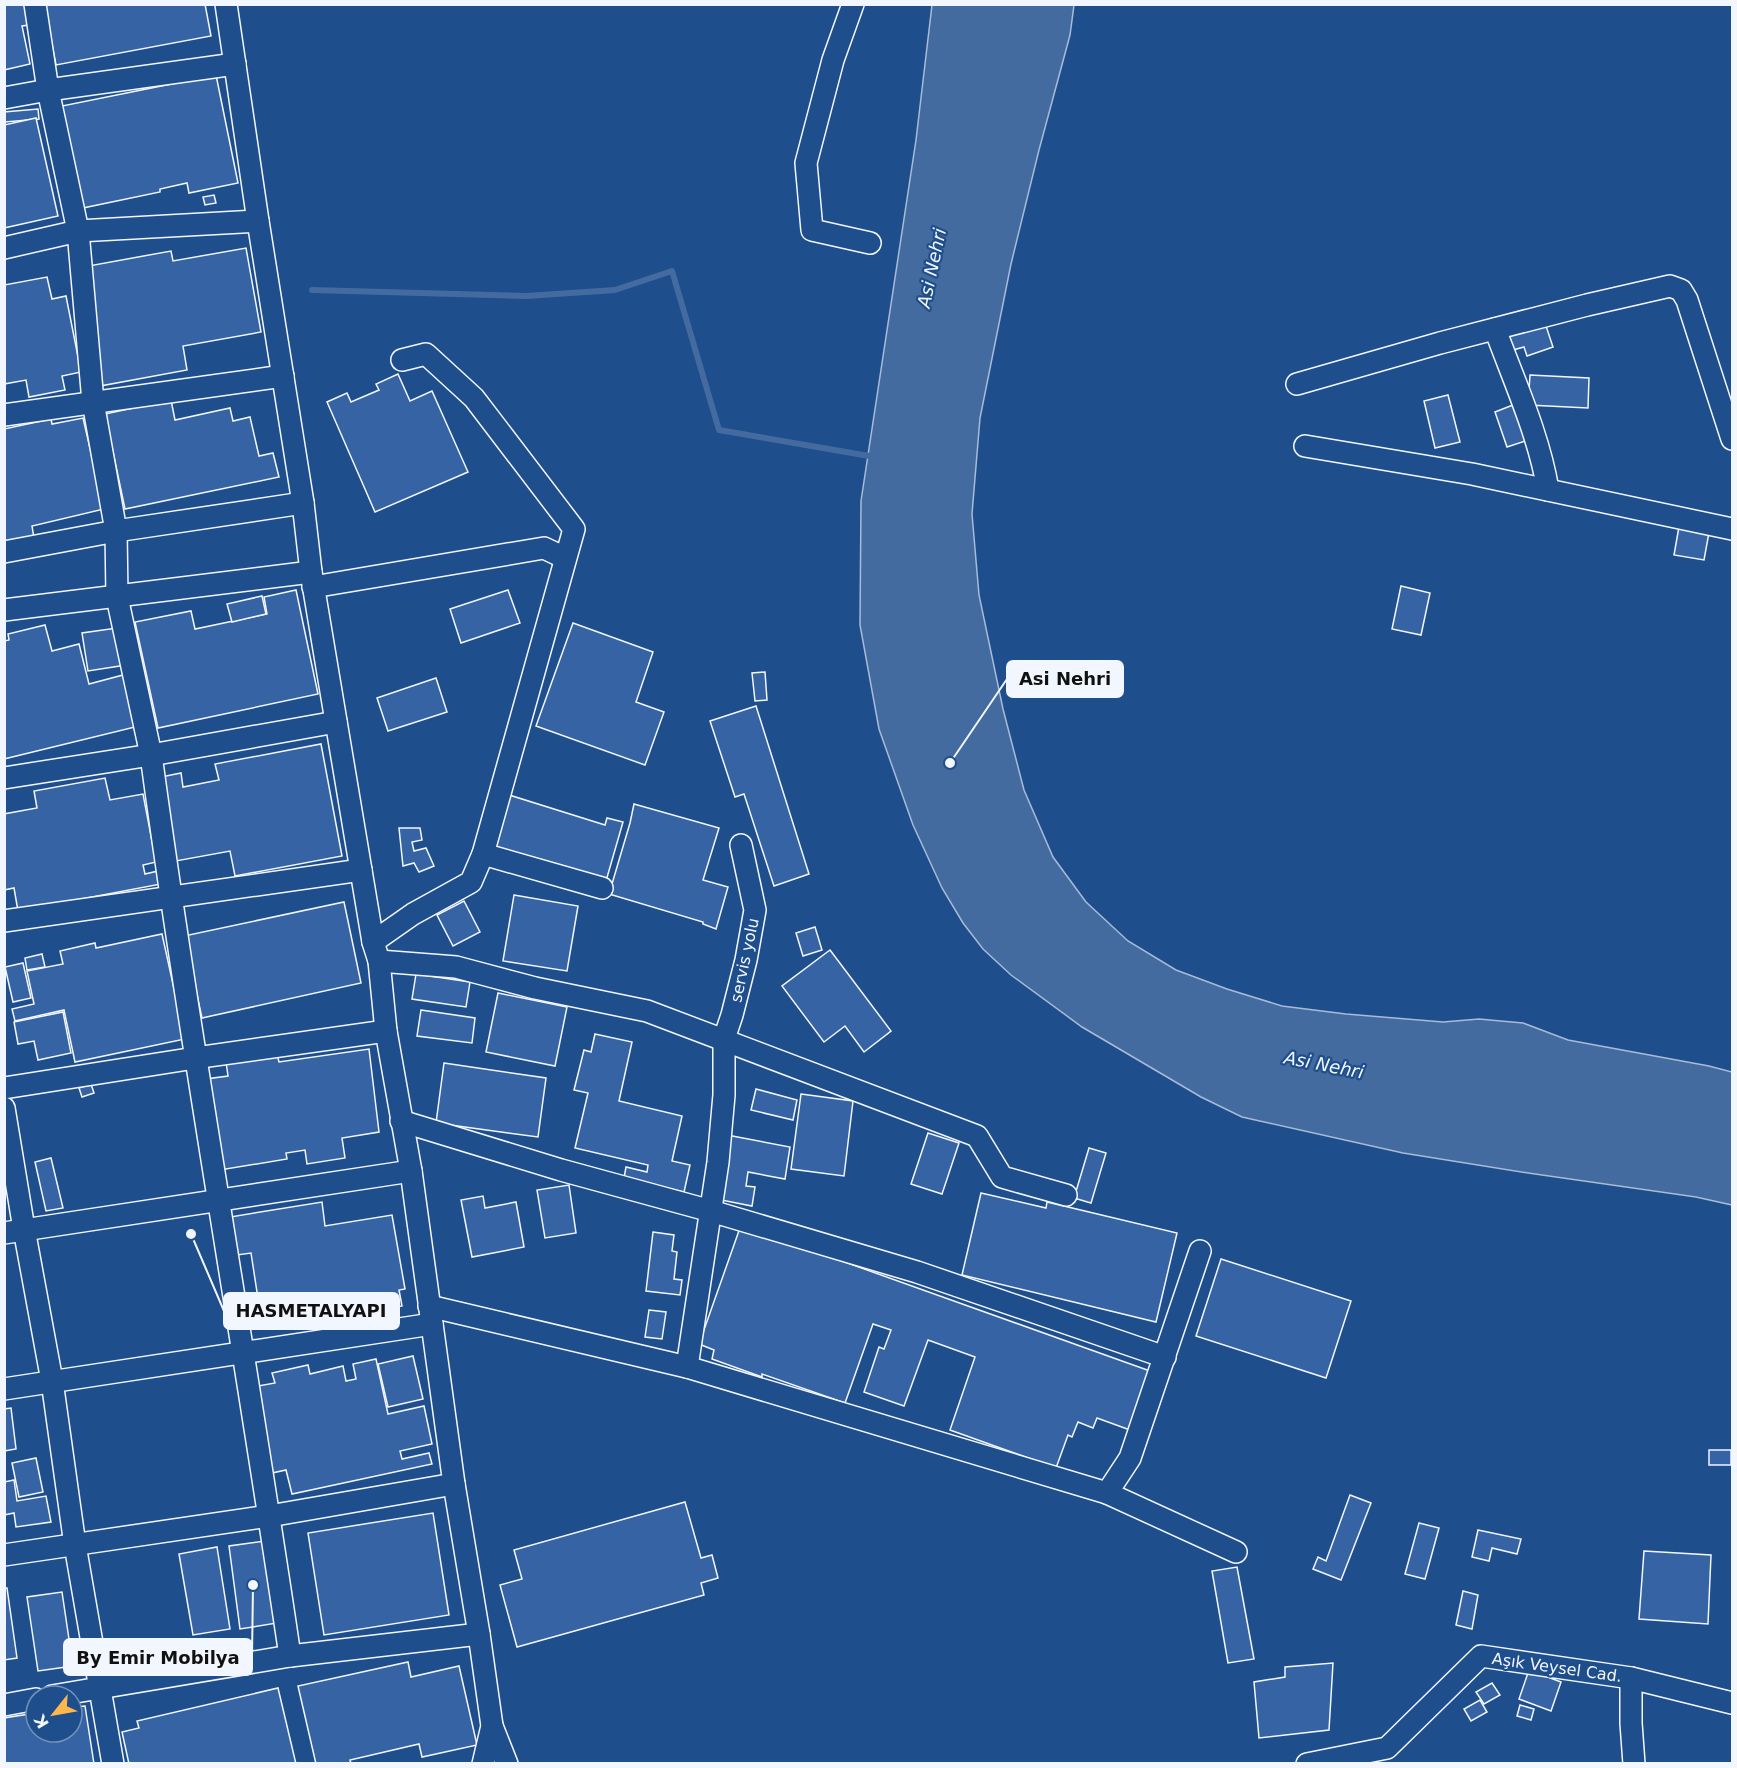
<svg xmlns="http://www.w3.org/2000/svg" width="1737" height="1768" viewBox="0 0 1737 1768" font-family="'DejaVu Sans',sans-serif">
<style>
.water{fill:#446ba0;stroke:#a8bbd7;stroke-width:1.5}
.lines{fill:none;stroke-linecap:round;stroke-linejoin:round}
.stream{stroke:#446ba0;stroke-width:6}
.building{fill:#3563a3;stroke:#f2f6ff;stroke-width:1.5}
.minor-casing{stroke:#f2f6ff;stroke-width:24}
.minor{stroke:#1f4e8c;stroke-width:21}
.labels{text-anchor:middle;stroke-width:4.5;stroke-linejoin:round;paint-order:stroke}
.street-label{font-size:16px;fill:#f2f6ff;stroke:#1f4e8c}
.water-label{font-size:18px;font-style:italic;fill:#f2f6ff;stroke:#1f4e8c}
.leader{fill:none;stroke:#f2f6ff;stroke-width:2}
.callout-dot{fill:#f2f6ff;stroke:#1f4e8c;stroke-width:2}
.callout{fill:#f2f6ff;stroke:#f2f6ff;stroke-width:2}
.callout-label{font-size:18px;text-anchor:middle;font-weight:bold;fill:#111}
</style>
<rect width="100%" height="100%" fill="#1f4e8c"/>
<path class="water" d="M932,5H1074L1070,35L1039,150L1011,264L980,418L972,514L979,595L1003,709L1024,790L1053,857L1086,902L1128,941L1176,970L1227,989L1282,1006L1346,1014L1443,1022L1479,1019L1523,1023L1568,1040L1709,1066L1732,1072V1205L1696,1197L1528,1173L1403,1153L1242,1117L1201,1097L1082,1027L1011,975L983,949L963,923L942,888L913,825L879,729L860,625L861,501L916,140Z"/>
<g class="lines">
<path class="stream" d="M312,290L527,296L615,290L672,271L719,430L875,457"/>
</g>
<g class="building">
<path d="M4,4H24L29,25L22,26L30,64L4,70Z"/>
<path d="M44,4H205L211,36L56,65Z"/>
<path d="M216,75L238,183L189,193L187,183L160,189V192L78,209L57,107Z"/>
<path d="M38,109L39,119L5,122L4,112Z"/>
<path d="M36,118L58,216L4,228V125Z"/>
<path d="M214,195L216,203L205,205L203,197Z"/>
<path d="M246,248L261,332L183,346L187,370L100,386L83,267L171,251L173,261Z"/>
<path d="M47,277L52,299L66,296L81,372L62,376L65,390L29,397L26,380L4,384V285Z"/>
<path d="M1545,323L1553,347L1527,356L1524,347L1513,350L1508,336Z"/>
<path d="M398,374L410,401L432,391L468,472L375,512L327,402L347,393L351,402L379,390L376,384Z"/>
<path d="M1530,375L1589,378L1588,408L1528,405Z"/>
<path d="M1448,395L1460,442L1435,448L1424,401Z"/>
<path d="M171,400L175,420L230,408L233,421L250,417L259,456L273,453L279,477L125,509L105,414Z"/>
<path d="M1518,403L1531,439L1507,447L1495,412Z"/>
<path d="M83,418L104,509L32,526L34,538L4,545V429L51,419L52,424Z"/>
<path d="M1680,521L1710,527L1704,560L1674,555Z"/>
<path d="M1401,586L1430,593L1421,635L1392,629Z"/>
<path d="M296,590L318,694L158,728L135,622L191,611L195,629L267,614L264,597Z"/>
<path d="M508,590L520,623L461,643L450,609Z"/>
<path d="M262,596L266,614L232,622L227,604Z"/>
<path d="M573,623L653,652L636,702L664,712L645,765L536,726Z"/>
<path d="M45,625L52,651L79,644L89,684L123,675L135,727L4,759V641L9,640L8,634Z"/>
<path d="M124,627L126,665L88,671L82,633Z"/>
<path d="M765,672L767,700L755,701L752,673Z"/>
<path d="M436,678L447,712L388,731L377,698Z"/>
<path d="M756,706L809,874L774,886L744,794L735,797L710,721Z"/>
<path d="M321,744L342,856L235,876L230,851L176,861L161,777L181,773L183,787L219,780L215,764Z"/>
<path d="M105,778L110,800L143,794L156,862L143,865L145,874L158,871L161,884L18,911L14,888L4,890V814L37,808L34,791Z"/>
<path d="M506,794L605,825L607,818L623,822L606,881L491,845Z"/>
<path d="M634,804L719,828L703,880L728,887L716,929L703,924V922L609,894L630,823Z"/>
<path d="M399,828H420L422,840L412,842L414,851L426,848L434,866L419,872L414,863L403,866Z"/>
<path d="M514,895L578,906L567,971L503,961Z"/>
<path d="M464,901L480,932L453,946L437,915Z"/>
<path d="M344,902L361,983L202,1018L184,936Z"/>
<path d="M815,927L822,950L803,956L796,933Z"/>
<path d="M162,934L185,1039L75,1062L64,1010L15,1021L12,1009L34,1004L27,971L63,964L60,951L95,943L96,948Z"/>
<path d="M830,950L891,1031L864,1052L845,1026L824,1042L782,986Z"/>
<path d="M42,954L45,967L27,970L25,958Z"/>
<path d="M23,963L31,998L13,1002L5,967Z"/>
<path d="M416,974L470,982L466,1007L412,999Z"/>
<path d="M498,993L567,1007L555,1066L486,1052Z"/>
<path d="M421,1010L475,1018L472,1043L417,1036Z"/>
<path d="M63,1012L71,1053L38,1060L34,1041L18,1044L14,1022Z"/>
<path d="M595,1034L632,1042L619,1101L682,1116L672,1161L690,1165L684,1192L624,1178L626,1167L647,1172L648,1165L575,1148L588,1093L574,1090L584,1050L591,1052Z"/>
<path d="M369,1049L379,1132L342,1138L345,1158L307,1164L305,1150L286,1153L287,1159L220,1170L206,1079L228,1076L226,1062L277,1054L279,1062Z"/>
<path d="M444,1063L546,1078L538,1137L436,1123Z"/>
<path d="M91,1084L94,1093L82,1097L79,1088Z"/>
<path d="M756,1089L797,1100L793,1120L751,1110Z"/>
<path d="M801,1094L853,1101L844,1176L791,1169Z"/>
<path d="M928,1133L959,1143L942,1194L911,1184Z"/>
<path d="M727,1135L790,1147L785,1179L748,1172L746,1186L755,1187L752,1206L716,1199Z"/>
<path d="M1089,1148L1106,1153L1091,1203L1074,1198Z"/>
<path d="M51,1158L63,1208L46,1211L35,1162Z"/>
<path d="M569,1185L576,1233L545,1238L537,1190Z"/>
<path d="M981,1193L1046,1208L1047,1202L1177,1233L1156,1322L962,1275Z"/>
<path d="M483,1196L485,1208L516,1202L524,1247L472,1257L461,1200Z"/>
<path d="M322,1202L325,1226L392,1215L405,1289L399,1290L402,1306L290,1325L286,1301L259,1305L251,1253L237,1255L230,1217Z"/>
<path d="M741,1225L1150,1371L1130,1430L1097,1418L1093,1428L1078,1422L1072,1437L1068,1435L1056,1468L950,1430L975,1357L928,1340L904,1406L864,1392L879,1347L884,1349L891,1330L873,1324L845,1403L762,1374V1377L712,1359L714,1350L699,1344Z"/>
<path d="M653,1232L674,1235L672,1251L677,1252L674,1279L682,1280L680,1295L646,1291Z"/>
<path d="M1221,1259L1351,1301L1326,1378L1196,1336Z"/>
<path d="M649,1310L666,1312L662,1339L645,1337Z"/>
<path d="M413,1356L423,1399L388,1407L378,1364Z"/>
<path d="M376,1359L388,1414L424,1406L432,1444L400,1451L402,1459L429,1453L432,1464L292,1494L286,1470L272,1473L253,1387L275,1383L272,1373L308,1365L310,1374L343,1366L346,1381L356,1379L353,1364Z"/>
<path d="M11,1408L16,1449L4,1451V1409Z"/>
<rect x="1709" y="1450" width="22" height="15"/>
<path d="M36,1458L43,1492L19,1497L12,1463Z"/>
<path d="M14,1480L17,1501L46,1496L51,1522L16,1527L14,1513L4,1515V1482Z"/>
<path d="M1350,1495L1371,1503L1341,1580L1313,1569L1318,1557L1326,1561Z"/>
<path d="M685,1502L701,1558L712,1555L718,1578L701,1583L704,1595L517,1647L500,1585L522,1579L514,1550Z"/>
<path d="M433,1513L449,1615L324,1635L308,1533Z"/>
<path d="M1419,1523L1439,1528L1425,1579L1405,1574Z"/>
<path d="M1478,1530L1521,1539L1517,1554L1492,1548L1489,1561L1472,1557Z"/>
<path d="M265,1541L277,1623L240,1629L229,1546Z"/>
<path d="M217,1547L230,1629L193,1635L179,1554Z"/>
<path d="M1644,1551L1711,1555L1708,1624L1639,1619Z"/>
<path d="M1237,1567L1254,1659L1228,1663L1212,1571Z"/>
<path d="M4,1588H7L17,1658L4,1660Z"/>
<path d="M1463,1591L1478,1595L1472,1629L1456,1625Z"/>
<path d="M62,1592L73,1666L38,1671L27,1597Z"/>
<path d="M408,1662L411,1677L459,1666L477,1745L422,1757L419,1744L350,1760L351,1764H316L298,1686Z"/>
<path d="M1333,1663L1329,1730L1259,1738L1254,1682L1285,1677V1667Z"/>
<path d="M1529,1670L1561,1682L1551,1711L1519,1699Z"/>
<path d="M1492,1683L1500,1695L1484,1704L1476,1692Z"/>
<path d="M278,1688L296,1764H129L122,1732L139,1728L137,1721Z"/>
<path d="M1480,1700L1487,1712L1471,1721L1464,1709Z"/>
<path d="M1520,1705L1534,1709L1531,1720L1517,1716Z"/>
<path d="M85,1706L94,1764H4V1718L36,1713V1732H72V1707Z"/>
</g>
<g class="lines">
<g class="minor-casing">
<g id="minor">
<path d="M35,4L48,90L78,231L93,402L116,531L117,597L151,755L336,722"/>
<path d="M226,4L258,221L303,503L311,572L373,942L379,961L386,1031L411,1171L454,1484L479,1634L492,1726L483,1764"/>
<path d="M853,4L833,60L806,163L812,230L870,243"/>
<path d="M4,98L48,90L235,64"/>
<path d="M4,248L78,231L258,221"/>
<path d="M1495,329C1514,381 1539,435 1548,490"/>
<path d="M402,360L426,354L474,398L574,529L483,854"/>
<path d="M1297,384L1440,343L1587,305L1670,286L1681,290L1687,300L1732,439"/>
<path d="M4,415L283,376"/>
<path d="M1305,446L1472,474L1732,529"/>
<path d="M4,552L116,531L303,503"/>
<path d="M313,587L544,548L565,558"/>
<path d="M4,610L311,572"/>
<path d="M4,778L151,755C192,1056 246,1356 290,1656"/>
<path d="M4,921L361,870"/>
<path d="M373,942L413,914L471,882L483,854L602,888"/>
<path d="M379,961L456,967L535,988L647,1011L977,1136L1002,1177L1066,1195"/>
<path d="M4,1088L195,1058L386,1031"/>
<path d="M4,1108L24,1229L52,1381L75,1545L113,1764"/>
<path d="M401,1121L561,1170L711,1211L917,1272L1165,1357"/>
<path d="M4,1233L411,1171"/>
<path d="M429,1306L687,1367L1107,1493L1130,1458L1200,1251"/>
<path d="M687,1367L718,1162L724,1095V1039L732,1015L746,960L755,910L741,845"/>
<path d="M4,1389L432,1324"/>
<path d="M1107,1493L1236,1552"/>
<path d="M4,1555L269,1516L454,1484"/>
<path d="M1631,1678V1723L1634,1764"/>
<path d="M52,1696L290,1656L479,1634"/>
<path d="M4,1705L36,1699"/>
<path d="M492,1726L507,1764"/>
<path d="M1307,1764L1387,1748L1481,1656L1631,1678L1732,1703"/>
</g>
</g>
<use href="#minor" class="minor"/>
</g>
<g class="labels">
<g class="street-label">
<text transform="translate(744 960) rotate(-78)" y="6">servis yolu</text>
<text transform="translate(1557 1667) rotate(8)" y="6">Aşık Veysel Cad.</text>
</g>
<g class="water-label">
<text transform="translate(932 268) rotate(-78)" y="6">Asi Nehri</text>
<text transform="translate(1324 1065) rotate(11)" y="6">Asi Nehri</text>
</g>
</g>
<path class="leader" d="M950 763L1007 679M191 1234L224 1311M253 1585L252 1657"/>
<g class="callout-dot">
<circle cx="950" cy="763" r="6"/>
<circle cx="191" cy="1234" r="6"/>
<circle cx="253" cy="1585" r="6"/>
</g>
<g class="callout">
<rect x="1007" y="661" width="116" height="36" rx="6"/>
<rect x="224" y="1293" width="175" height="36" rx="6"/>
<rect x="64" y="1639" width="188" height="36" rx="6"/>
</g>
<g class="callout-label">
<text x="1065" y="685">Asi Nehri</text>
<text x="311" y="1317">HASMETALYAPI</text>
<text x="158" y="1664">By Emir Mobilya</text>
</g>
<rect width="1737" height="1768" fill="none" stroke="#f2f6ff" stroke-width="12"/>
<g transform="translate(54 1714) rotate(239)"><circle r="28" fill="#1f4e8c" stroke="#7391ba" stroke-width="1.5"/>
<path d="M0-4.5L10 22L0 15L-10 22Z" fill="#ffb74d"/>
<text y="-9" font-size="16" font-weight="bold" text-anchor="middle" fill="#f2f6ff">K</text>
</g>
</svg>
